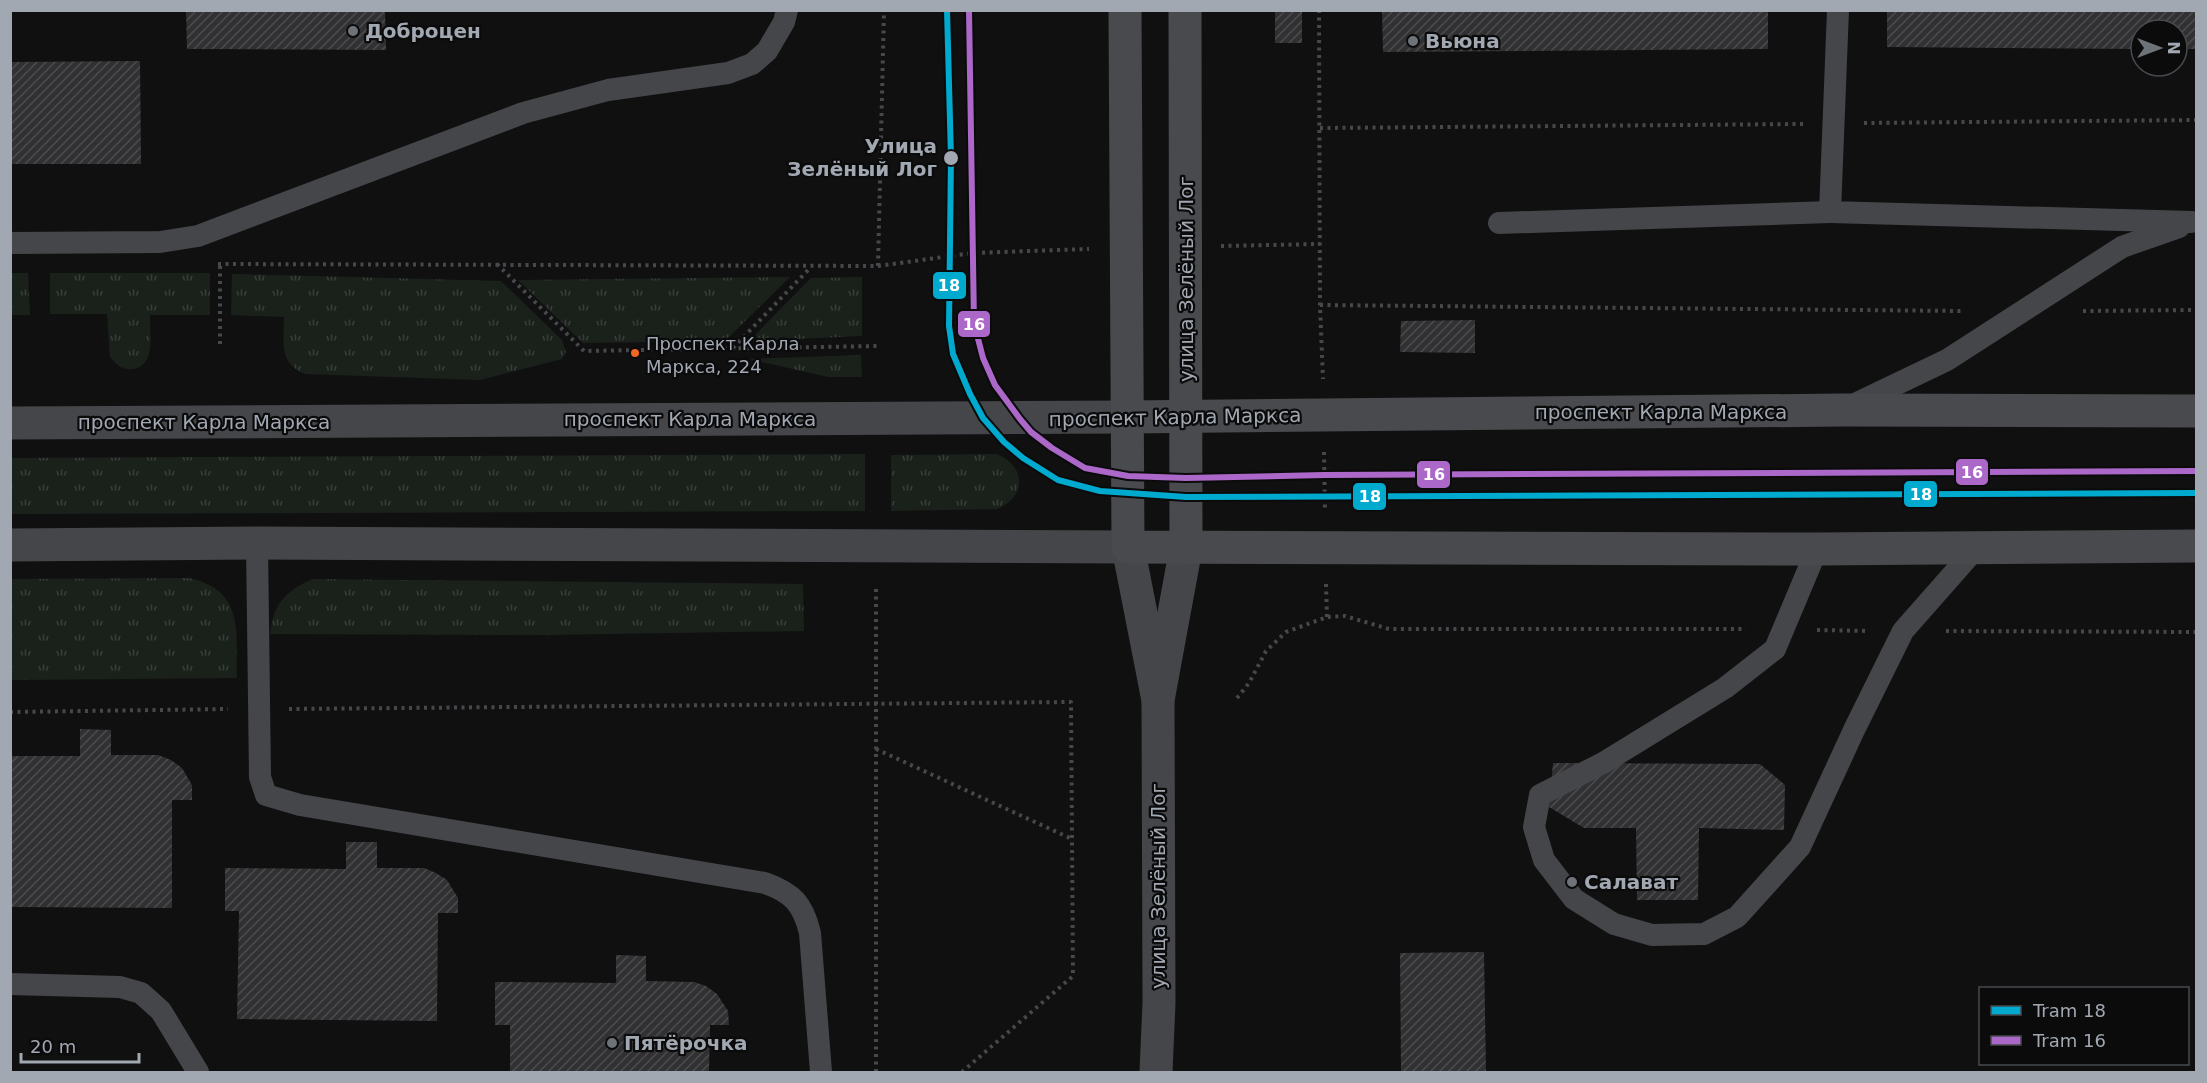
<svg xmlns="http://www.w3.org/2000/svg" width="2207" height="1083" viewBox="0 0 2207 1083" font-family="'DejaVu Sans',sans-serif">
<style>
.grass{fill:url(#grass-tufts)}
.building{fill:url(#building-hatch)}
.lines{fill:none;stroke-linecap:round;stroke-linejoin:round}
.path{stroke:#46484b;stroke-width:4;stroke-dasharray:3 4.5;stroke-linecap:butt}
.service{stroke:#454649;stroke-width:22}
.tertiary{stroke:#454649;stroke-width:33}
.secondary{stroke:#494a4d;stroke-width:33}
.tram-1-casing{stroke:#0b0b0c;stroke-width:10}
.tram-2-casing{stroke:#0b0b0c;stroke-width:10}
.tram-1{stroke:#00a9ce;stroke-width:6}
.tram-2{stroke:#ac68c9;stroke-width:6}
.poi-dot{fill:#6e737a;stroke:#0b0b0c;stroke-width:2}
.stop-dot{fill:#a1a8b2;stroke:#0b0b0c;stroke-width:2}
.bus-dot{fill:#f26522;stroke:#0b0b0c;stroke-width:2}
.labels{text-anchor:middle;stroke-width:4.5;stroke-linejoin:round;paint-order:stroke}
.bus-label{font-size:18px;fill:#a1a8b2;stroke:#0b0b0c;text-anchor:start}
.poi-label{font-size:20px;font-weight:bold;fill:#a1a8b2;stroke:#0b0b0c;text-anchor:start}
.stop-label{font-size:20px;font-weight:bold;fill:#a1a8b2;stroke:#0b0b0c;text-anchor:end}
.street-label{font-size:20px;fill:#a1a8b2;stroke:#0b0b0c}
.line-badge{stroke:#0b0b0c;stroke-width:2}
.badge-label{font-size:16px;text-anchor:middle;font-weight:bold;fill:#fff}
</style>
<defs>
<pattern id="grass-tufts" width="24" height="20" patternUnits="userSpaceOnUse" patternTransform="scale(1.5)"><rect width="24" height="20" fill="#1a211b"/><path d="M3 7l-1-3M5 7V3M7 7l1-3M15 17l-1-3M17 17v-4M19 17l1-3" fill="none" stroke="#383e3a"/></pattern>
<pattern id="building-hatch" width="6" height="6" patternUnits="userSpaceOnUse" patternTransform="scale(1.5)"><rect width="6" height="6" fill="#313133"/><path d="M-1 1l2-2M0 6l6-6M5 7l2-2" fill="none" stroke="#4c4c4e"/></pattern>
</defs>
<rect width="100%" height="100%" fill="#101011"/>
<g class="grass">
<path d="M11,273H28L30,315H11Z"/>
<path d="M50,273H210V315H150C149,332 157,364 134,369C123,371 116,364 110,357L107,314H50Z"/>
<path d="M232,274L501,281L562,340L566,352L562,359L480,380L306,374C278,364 284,342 284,317L231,315Z"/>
<path d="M790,277L725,341L583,343L518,280Z"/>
<path d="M862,277V336L749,341L811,278Z"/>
<path d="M861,355L862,377H828L749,359Z"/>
<path d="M865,454V511L11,514V458Z"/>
<path d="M997,454C1026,466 1027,497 997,509L891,511V455Z"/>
<path d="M189,578C245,590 236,633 237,678L11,680V579Z"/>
<path d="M312,579L803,584L804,631L544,635L270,634C273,604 285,592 312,579Z"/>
</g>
<g class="building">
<path d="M186,10H385L386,50L187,49Z"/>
<rect x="1275" y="10" width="27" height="33"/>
<path d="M1382,10H1768V49L1383,52Z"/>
<path d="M1887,10H2196V49H2177V30H2141V49L1887,47Z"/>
<path d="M140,61L141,164H10V62Z"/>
<path d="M1475,320V353L1400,352L1401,321Z"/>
<path d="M80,729L111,730V755H158L171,760L182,768L192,785V800H172V908L10,907V756H80Z"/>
<path d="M1553,763L1760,764L1785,785L1784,830L1699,828L1698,900H1637L1636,828H1584L1549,807Z"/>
<path d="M346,842H377V868H424L436,873L447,880L458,898V913H438L437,1021L237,1019L239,911H225V868L346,869Z"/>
<path d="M1484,952L1486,1072H1401L1400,953Z"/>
<path d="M616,955L646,956V981L694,982L706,986L717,994L728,1011L729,1025H710L709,1072H510V1025H495V982L616,983Z"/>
</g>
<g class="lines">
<g class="path">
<path d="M1319,10L1320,305L1323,379"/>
<path d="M1864,123L2196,120"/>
<path d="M1320,128L1803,124"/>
<path d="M1221,246L1320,244"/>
<path d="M218,264L878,266L972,253L1089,249"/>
<path d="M497,264L584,351L878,346"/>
<path d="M878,266L884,10"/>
<path d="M1320,305L1962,311"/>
<path d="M2083,311L2196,310"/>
<path d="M220,344V264"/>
<path d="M733,348L811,267"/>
<path d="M1324,452L1325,511"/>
<path d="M1326,584L1327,617"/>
<path d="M1817,630L1869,631"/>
<path d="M1946,631L2196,632"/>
<path d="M1237,698L1249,683L1266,651L1286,632L1327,617L1345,616L1389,629H1746"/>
<path d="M289,709L1071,702L1073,976L962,1072"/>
<path d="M10,712L228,709"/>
<path d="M876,749L1072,839"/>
<path d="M876,1072V585"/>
</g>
<g class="service">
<path d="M1838,10L1830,212L2192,222"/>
<path d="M1499,223L1830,212"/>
<path d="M10,243L160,242L198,236L523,113L608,90L728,73L752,64L767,51L784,22L787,10"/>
<path d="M1851,406L1947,360L2122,247L2179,227"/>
<path d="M257,543L260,777L266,795L300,805L765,883C793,893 803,904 810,933L821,1072"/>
<path d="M1817,549L1775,649L1725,688L1603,763L1540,795L1534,827L1544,860L1574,899L1614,924L1652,935L1704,934L1737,917L1800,847L1854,730L1903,631L1977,547"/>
<path d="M10,984L120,987L141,993L161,1011L198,1072"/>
</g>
<g class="tertiary">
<path d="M10,423L1127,417"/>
<path d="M10,545L257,543L1128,547L1158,700"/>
<path d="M1156,1072L1159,1003L1158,700L1186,548"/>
</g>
<g class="secondary">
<path d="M1125,10L1128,547L1817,549L2196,546"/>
<path d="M1185,10L1186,548"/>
<path d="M1127,417L1842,410L2196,411"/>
</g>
<g class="tram-1-casing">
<path id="tram-1" d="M947,10L951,158L949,326L953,354L970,394L983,418L1004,442L1023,458L1058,480L1100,491L1186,497L2196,493"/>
</g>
<g class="tram-2-casing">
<path id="tram-2" d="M969,10L974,323L983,358L995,385L1020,419L1031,432L1052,448L1085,468L1128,476L1186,478L1324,475L2196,471"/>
</g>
<use href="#tram-1" class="tram-1"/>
<use href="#tram-2" class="tram-2"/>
</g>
<g class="poi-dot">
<circle cx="353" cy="31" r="6"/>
<circle cx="1413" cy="41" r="6"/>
<circle cx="1572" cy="882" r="6"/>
<circle cx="612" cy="1043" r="6"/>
</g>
<circle class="stop-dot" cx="951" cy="158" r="8"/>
<circle class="bus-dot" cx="635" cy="353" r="5"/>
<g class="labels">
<g class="bus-label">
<text x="646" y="350">Проспект Карла<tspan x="646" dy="23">Маркса, 224</tspan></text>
</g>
<g class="poi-label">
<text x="365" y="38">Доброцен</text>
<text x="1425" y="48">Вьюна</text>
<text x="1584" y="889">Салават</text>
<text x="624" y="1050">Пятёрочка</text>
</g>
<g class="stop-label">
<text x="937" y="153">Улица<tspan x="937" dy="23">Зелёный Лог</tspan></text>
</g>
<g class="street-label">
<text transform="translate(1186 279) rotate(-90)" y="7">улица Зелёный Лог</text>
<text x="1661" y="419">проспект Карла Маркса</text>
<text transform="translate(1175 417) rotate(-1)" y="7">проспект Карла Маркса</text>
<text x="690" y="426">проспект Карла Маркса</text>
<text x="204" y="429">проспект Карла Маркса</text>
<text transform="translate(1158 886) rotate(-90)" y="7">улица Зелёный Лог</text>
</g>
</g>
<g class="line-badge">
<rect x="932" y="271" width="35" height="29" rx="6" fill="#00a9ce"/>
<rect x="957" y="310" width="34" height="28" rx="6" fill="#ac68c9"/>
<rect x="1955" y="458" width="34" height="28" rx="6" fill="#ac68c9"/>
<rect x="1416" y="460" width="35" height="29" rx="6" fill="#ac68c9"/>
<rect x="1903" y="480" width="35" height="28" rx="6" fill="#00a9ce"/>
<rect x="1352" y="482" width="35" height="29" rx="6" fill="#00a9ce"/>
</g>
<g class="badge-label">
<text x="949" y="291">18</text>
<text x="974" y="330">16</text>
<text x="1972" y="478">16</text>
<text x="1434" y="480">16</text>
<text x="1921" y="500">18</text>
<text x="1370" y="502">18</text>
</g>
<rect width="2207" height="1083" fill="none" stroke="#a1a8b2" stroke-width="24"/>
<rect x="1979" y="987" width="210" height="78" fill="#0b0b0c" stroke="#474a4e" stroke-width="1.5"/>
<rect x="1991" y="1006" width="30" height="9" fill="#00a9ce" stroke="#474a4e" stroke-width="1.5"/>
<text x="2033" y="1017" font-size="18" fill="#a1a8b2">Tram 18</text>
<rect x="1991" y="1036" width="30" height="9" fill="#ac68c9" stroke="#474a4e" stroke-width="1.5"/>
<text x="2033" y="1047" font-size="18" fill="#a1a8b2">Tram 16</text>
<g transform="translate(2159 48) rotate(90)"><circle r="28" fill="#0b0b0c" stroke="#474a4e" stroke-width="1.5"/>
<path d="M0-4.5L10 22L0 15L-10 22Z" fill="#6e737a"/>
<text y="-9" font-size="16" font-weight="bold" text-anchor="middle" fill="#a1a8b2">N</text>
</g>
<path d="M21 1053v9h118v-9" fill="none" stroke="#a1a8b2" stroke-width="3"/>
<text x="30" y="1053" font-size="18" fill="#a1a8b2" stroke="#0b0b0c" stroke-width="4.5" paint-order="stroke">20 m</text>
</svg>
